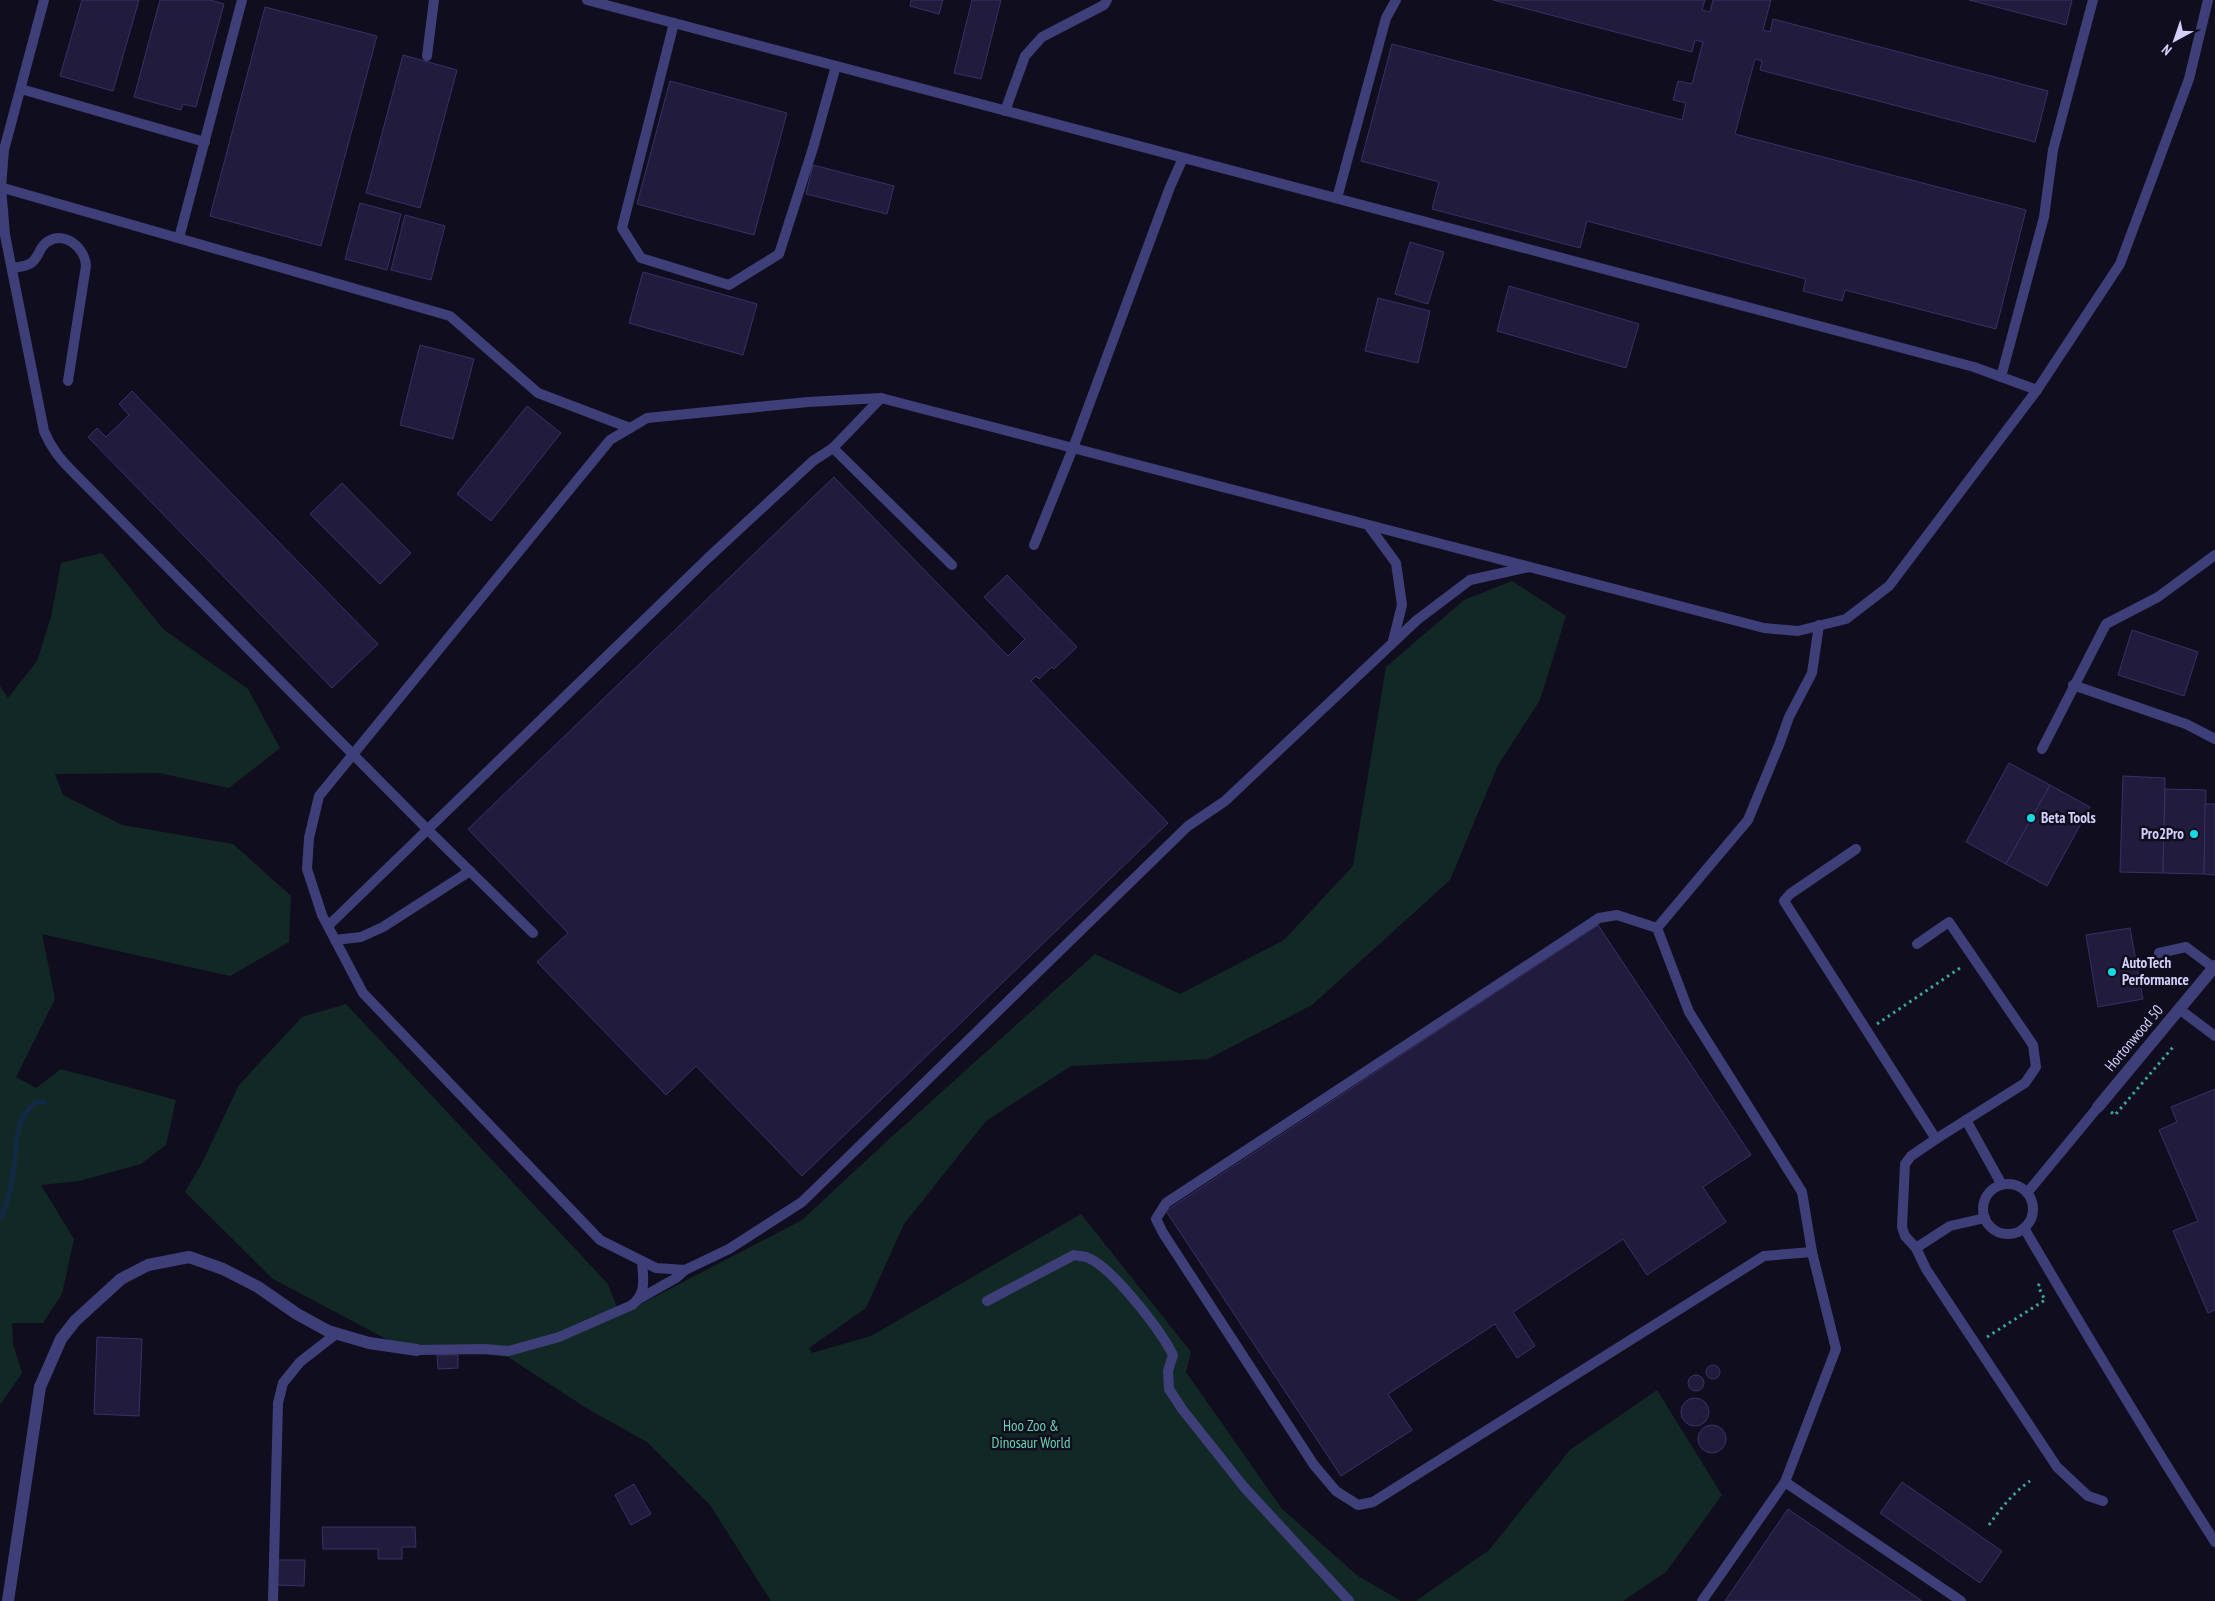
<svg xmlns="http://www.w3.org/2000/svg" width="2215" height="1601" viewBox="0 0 2215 1601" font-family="'PT Sans Narrow',sans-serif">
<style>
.green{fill:#122825}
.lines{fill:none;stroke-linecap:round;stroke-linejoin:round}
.stream{stroke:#122943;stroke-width:5.5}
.building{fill:#211c3d;stroke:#383067}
.path{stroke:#39a698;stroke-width:3;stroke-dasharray:2.5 4;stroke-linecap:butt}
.lane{stroke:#3e3f79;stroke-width:10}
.street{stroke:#3e3f79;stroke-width:12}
.poi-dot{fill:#16dae1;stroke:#100e1e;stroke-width:2}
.labels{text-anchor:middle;stroke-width:5;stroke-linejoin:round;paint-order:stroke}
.poi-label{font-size:15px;font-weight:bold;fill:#d2d0fa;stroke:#100e1e;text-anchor:start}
.street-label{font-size:15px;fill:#d2d0fa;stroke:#100e1e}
.park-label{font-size:15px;fill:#64d3b0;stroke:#100e1e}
</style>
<rect width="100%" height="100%" fill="#100e1e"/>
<g class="green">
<path d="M102,553L163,629L248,689L280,748L229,788L159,773L55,774L63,795L122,825L233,844L291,896L289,942L230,976L42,934L55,999L16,1077L36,1088L61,1069L176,1100L166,1145L141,1164L79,1181L41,1185L74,1239L62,1294L43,1323H12L13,1344L22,1373L0,1405V686L8,698L37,661L51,617L61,563Z"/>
<path d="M1512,581L1566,616L1540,700L1498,765L1450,880L1312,1005L1208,1059L1071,1066L986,1121L904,1224L866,1308L809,1348L812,1353L871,1336L1081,1214L1191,1352L1186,1372L1282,1509L1358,1576L1401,1601H771L710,1505L647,1442L588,1409L508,1357L394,1343L273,1279L185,1192L202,1163L239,1085L302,1017L346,1004L608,1284L620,1315L802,1220L886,1142L1095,954L1180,994L1284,940L1353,866L1386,667L1464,600Z"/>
<path d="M1657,1390L1722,1495L1666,1572L1623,1601H1416L1489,1550L1570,1450Z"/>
</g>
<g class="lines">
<path class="stream" d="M0,1219C7,1205 11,1190 13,1174C18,1147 12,1120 36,1102H44"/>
</g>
<g class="building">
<path d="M82,0H139L113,91L60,76Z"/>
<path d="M160,0H210L224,4L196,107L183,104L181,110L134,97Z"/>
<path d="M911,0H943L939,14L910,6Z"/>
<path d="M972,0H1001L981,79L954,73Z"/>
<path d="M1493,0H1705L1702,10L1710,12L1713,0H1771L1763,30L1770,32L1773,19L2048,91L2035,142L1760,70L1762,61L1755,59L1735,134L2026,210L1996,329L1845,290L1842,301L1803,291L1806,279L1587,221L1580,248L1432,209L1439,182L1361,161L1392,44L1682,120L1686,103L1673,100L1678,81L1692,84L1703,42L1695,40L1692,52Z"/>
<path d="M1969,0H2072L2066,25Z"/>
<path d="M265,7L377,36L321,246L210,216Z"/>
<path d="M403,55L457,70L420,208L366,193Z"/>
<path d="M670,81L787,113L754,235L637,204Z"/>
<path d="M813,165L894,186L887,214L806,194Z"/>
<path d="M360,203L401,214L387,270L345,259Z"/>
<path d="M405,215L445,226L431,280L391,270Z"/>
<path d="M1410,242L1444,252L1428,304L1395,294Z"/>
<path d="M643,272L757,304L743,355L629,323Z"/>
<path d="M1509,286L1639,324L1626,368L1497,331Z"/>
<path d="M1378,298L1430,311L1418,363L1365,351Z"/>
<path d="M420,345L474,359L453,439L400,425Z"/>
<path d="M132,391L378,644L332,688L88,437L97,428L106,437L129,415L119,404Z"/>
<path d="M527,406L561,433L491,521L457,494Z"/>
<path d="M834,477L1008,656L1025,639L984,597L1007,575L1077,647L1054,669L1052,667L1039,679L1036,676L1031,681L1168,823L802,1176L696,1066L666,1095L537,962L568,933L468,829Z"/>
<path d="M342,483L411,553L380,584L310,514Z"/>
<path d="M2132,630L2198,652L2184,696L2118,675Z"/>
<path d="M2009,763L2050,785L2006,864L1966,842Z"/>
<path d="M2123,776L2165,778L2163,873L2120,872Z"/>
<path d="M2050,785L2090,807L2047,886L2006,864Z"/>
<path d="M2165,789L2206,790L2204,874L2163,873Z"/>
<path d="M2205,804H2215V875L2204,874Z"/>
<path d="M1598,925L1751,1155L1703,1187L1726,1222L1647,1275L1623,1239L1513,1312L1535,1346L1517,1358L1495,1324L1388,1394L1412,1430L1341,1476L1166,1211Z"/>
<path d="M2130,928L2143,999L2098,1007L2086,935Z"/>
<path d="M2215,1089V1310L2208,1313L2173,1231L2198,1221L2159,1130L2177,1122L2171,1107Z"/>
<path d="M97,1337L142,1339L139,1416L94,1414Z"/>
<path d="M437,1355H458V1368L438,1369Z"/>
<circle cx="1713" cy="1372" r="7"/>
<circle cx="1696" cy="1383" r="8"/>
<circle cx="1695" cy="1412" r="14"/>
<circle cx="1712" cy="1439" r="14"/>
<path d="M1902,1482L2002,1551L1980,1583L1880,1513Z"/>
<path d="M634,1484L651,1514L631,1525L615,1495Z"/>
<path d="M1788,1509L1922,1601H1725Z"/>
<path d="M322,1527H415L416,1547H402V1559H378V1549H323Z"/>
<path d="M278,1560H305L304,1586L277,1585Z"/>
</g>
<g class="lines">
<g class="path">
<path d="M1877,1024L1963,966"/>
<path d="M2111,1112L2115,1115L2173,1047"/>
<path d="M1987,1337L2045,1300L2038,1286L2041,1282"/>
<path d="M1989,1525C2001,1508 2013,1493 2030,1481"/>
</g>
<g class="lane">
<path d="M44,0L4,150L1,187L5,235L44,431C51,448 60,459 73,472L428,830L533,933"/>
<path d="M587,0L1974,367L2037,390"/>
<path d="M674,23L622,228L641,258L729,285L779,254L813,148L836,66"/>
<path d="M427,56L434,0"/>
<path d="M21,89L205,142"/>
<path d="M1005,111L1025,56L1042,37L1104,5L1107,0"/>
<path d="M0,187L450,316L538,393L630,428"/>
<path d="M1337,198L1386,18L1396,0"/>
<path d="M179,238L242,0"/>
<path d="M12,268C18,267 25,267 31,263C39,258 39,247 47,242C65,230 85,248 86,266L68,381"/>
<path d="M2001,377L2044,217L2053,150L2093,0"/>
<path d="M881,398L833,448L952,565"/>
<path d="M1368,525L1396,563L1402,605L1393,641"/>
<path d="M1034,545L1073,448L1170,187L1183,158"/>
<path d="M1529,567L1470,580L1417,620L1225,801L1188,826L802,1202L729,1249L685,1270L656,1268L600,1240L363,993L322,915L307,869L309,838L319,796L610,440L647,418L808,402L881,398C1176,475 1470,552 1764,628L1798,631L1846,619L1889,586L2037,390L2120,264L2189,79L2208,0"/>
<path d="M2073,685L2186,724L2215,739"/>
<path d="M2042,749L2106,624L2158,597L2215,555"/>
<path d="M1856,849L1790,894L1784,901L1936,1139L1911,1156L1905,1164L1902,1227L1905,1236L1916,1248L1926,1269L2057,1467L2088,1496L2103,1501"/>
<path d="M328,926L708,558L813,461L833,448"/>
<path d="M1657,928L1617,915L1599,918L1166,1203L1156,1219L1163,1233L1314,1465L1336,1491L1358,1505L1373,1502L1764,1256L1812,1252"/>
<path d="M1657,928L1689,1012L1802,1192L1812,1252L1836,1349L1785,1482L1702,1601"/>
<path d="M1657,928L1748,820L1779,745L1789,717L1812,673L1819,625"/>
<path d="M335,940L361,937L383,927L470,871"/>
<path d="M1917,944L1949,922L2033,1045L2036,1067L2025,1083L1936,1139"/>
<path d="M2159,953L2186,947L2214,968"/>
<path d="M2179,1009L2215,1036"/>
<path d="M1966,1120L2002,1185"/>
<circle cx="2008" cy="1209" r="25"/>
<path d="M2027,1193L2098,1107"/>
<path d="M2024,1228C2086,1334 2149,1439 2215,1542"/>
<path d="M1916,1248L1950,1226L1985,1218"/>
<path d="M639,1299L676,1278L685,1270"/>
<path d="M987,1301L1074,1255C1078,1256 1083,1256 1086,1257C1111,1265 1161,1331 1173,1355L1168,1371L1169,1389L1182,1409L1244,1487L1349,1601"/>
<path d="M417,1350L484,1349L509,1351L559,1337L632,1305C647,1293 643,1278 642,1261"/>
<path d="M1785,1482L1961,1601"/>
<path d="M273,1601L278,1403L283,1383L300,1362L336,1334"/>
</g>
<g class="street">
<path d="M2098,1107L2215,966"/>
<path d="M8,1601L40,1387L61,1339L75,1321L121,1279L148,1265L189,1257L223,1269L258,1287L297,1314L328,1331L369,1343L417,1350"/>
</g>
</g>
<g class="poi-dot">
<circle cx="2031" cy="818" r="5"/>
<circle cx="2194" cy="834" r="5"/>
<circle cx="2112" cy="972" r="5"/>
</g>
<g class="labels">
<g class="poi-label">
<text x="2041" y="823">Beta Tools</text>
<text x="2184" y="839" text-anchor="end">Pro2Pro</text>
<text x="2122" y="968">AutoTech<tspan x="2122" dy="17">Performance</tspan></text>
</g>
<g class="street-label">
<text transform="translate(2134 1038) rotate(-50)" y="5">Hortonwood 50</text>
</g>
<g class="park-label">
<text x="1031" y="1431">Hoo Zoo &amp;<tspan x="1031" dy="17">Dinosaur World</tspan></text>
</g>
</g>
<g transform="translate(2175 40) rotate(220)" stroke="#100e1e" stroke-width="4" paint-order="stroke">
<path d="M0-4L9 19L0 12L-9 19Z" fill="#d2d0fa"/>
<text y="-8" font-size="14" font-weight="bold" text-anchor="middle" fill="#d2d0fa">N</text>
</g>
</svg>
